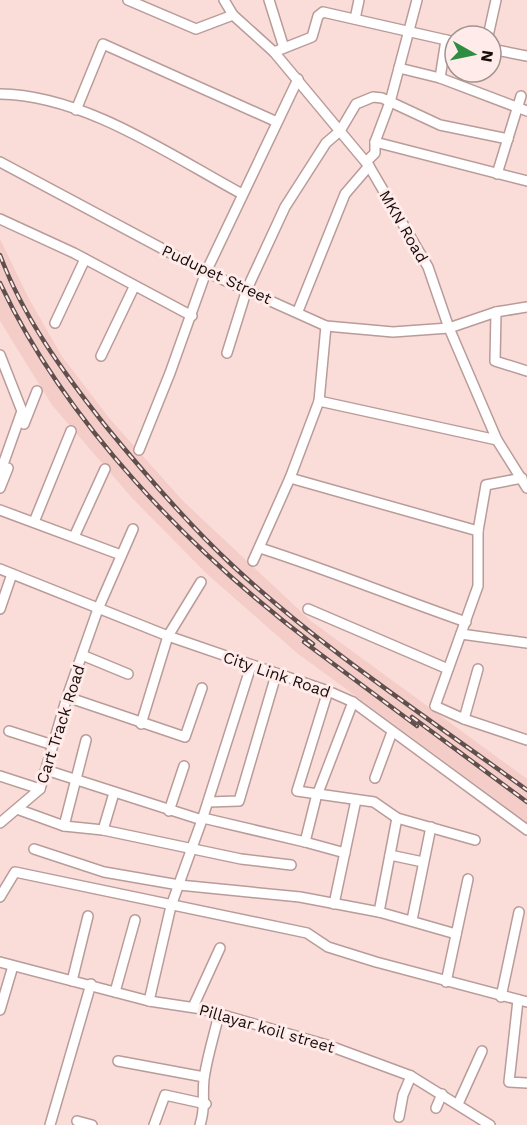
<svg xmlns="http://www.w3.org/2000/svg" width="527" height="1125" viewBox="0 0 527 1125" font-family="'Work Sans',sans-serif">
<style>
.built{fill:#f4cdc8}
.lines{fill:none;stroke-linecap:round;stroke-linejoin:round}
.minor-casing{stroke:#b99c99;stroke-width:12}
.minor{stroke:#fff;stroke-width:9}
.rail-casing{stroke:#5f4f4d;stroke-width:4.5}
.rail{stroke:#ffecea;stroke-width:2;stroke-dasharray:7;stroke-linecap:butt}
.labels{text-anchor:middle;stroke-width:6;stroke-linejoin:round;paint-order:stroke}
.street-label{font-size:16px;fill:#170d0c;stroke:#ffecea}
</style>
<rect width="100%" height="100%" fill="#fadcd8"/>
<path class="built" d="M0,239L28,297L61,355L109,418L183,501L311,621L527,779V822L297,653L206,573L132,498L52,405L0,321Z"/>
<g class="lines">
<g class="minor-casing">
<g id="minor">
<path d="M128,0L196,29L233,15"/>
<path d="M224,0L233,15L274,52L369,166L428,267L449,328L497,440L527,488"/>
<path d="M269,0L284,48"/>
<path d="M355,19L359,0"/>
<path d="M488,36L496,0"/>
<path d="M491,49L527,56"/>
<path d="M274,52L312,37L318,16L323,12L455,42"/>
<path d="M399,68L440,78L527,111"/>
<path d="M440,78L446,40"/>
<path d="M0,94C84,95 170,155 242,194"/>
<path d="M76,110L103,44L277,122"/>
<path d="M375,142L527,181"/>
<path d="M0,162L206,272L326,326L393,332L449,328L496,312L527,307"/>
<path d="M366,162L375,153V142L390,102L417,0"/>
<path d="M497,174L521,96"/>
<path d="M0,219L74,253L192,316"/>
<path d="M298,311L345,194L369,166"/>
<path d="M496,312L495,361L527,371"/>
<path d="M55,323L85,259"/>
<path d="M227,353L247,289L285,207L326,143L340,131L356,104L373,97L382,98L440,125L508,139"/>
<path d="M0,355L22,411L0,473"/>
<path d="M101,356L134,287"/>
<path d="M319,401L497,440"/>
<path d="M24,424L37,391"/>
<path d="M139,450L170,373L206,272L298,79"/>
<path d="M290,478L478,531"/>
<path d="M522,478L486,485L478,531V586L435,706L464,719L527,740"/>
<path d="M0,488L8,468"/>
<path d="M0,510L121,555"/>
<path d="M34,522L71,431"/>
<path d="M74,537L105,469"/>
<path d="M260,548C329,570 397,598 466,622"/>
<path d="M253,561L290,478L319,401L326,326"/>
<path d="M0,569L168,636L328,691L353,702L527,830"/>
<path d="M0,609L12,574"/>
<path d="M308,609L448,669"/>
<path d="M461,634L527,643"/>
<path d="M82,655L128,674"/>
<path d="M328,691L297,791L374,802L397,818L475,840"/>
<path d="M67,697L185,737L202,688"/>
<path d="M464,719L478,669"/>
<path d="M141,724L168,636L201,582"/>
<path d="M9,731L53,745"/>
<path d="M46,770L202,820"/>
<path d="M0,776L40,789"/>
<path d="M375,778L392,732"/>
<path d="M208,802L239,801L276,675"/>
<path d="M17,809L64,826L103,830L241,859L291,865"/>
<path d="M169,811L184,766"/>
<path d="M203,818L305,842L316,798L353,702"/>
<path d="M0,823L40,789L67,697L98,609L133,529"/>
<path d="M64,826L86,740"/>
<path d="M103,830L114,793"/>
<path d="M305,842L345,853"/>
<path d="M34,849L104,872L179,885L300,897L379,912L456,934"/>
<path d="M390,855L423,862"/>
<path d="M0,897L15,872L307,933L328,947L376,962L527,1002"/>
<path d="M334,904L356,800"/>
<path d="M379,912L397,818"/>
<path d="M412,920L431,827"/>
<path d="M0,962L149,1001L202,1009L327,1045L411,1076L490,1125"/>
<path d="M72,981L88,916"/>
<path d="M446,982L468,879"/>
<path d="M115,992L135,920"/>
<path d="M501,997L519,912"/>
<path d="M518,1000L509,1082L527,1083"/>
<path d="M149,1001L171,906L202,820L251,666"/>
<path d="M193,1007L220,948"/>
<path d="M0,1010L13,966"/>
<path d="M118,1061L204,1077"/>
<path d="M458,1104L482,1051"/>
<path d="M436,1108L442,1094"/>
<path d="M399,1117L403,1095L411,1076"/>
<path d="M77,1121L92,1125"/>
<path d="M50,1125L91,984"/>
<path d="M154,1125L165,1095L206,1104"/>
<path d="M200,1125C206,1107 202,1097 204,1079C207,1057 214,1036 219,1014"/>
</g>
</g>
<use href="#minor" class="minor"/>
<g class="rail-casing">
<g id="rail">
<path d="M0,255C23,317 63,372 104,424C144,473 186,522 232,565C322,649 427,717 527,790"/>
<path d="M0,283C65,422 191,552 313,644"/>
<path d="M304,642L417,726"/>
<path d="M412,717L527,802"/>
</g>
</g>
<use href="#rail" class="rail"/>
</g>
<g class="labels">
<g class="street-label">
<text transform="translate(404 226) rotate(60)" y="6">MKN Road</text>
<text transform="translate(217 274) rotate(25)" y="6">Pudupet Street</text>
<text transform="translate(277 674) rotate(19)" y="6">City Link Road</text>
<text transform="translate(60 724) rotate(-72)" y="6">Cart Track Road</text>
<text transform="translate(267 1028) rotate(16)" y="6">Pillayar koil street</text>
</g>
</g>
<g transform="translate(473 54) rotate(99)"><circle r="28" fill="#ffecea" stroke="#a29391" stroke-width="1.5"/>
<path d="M0-4.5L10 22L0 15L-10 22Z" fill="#2e8d40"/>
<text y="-9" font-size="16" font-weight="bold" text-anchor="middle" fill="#170d0c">N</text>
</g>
</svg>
